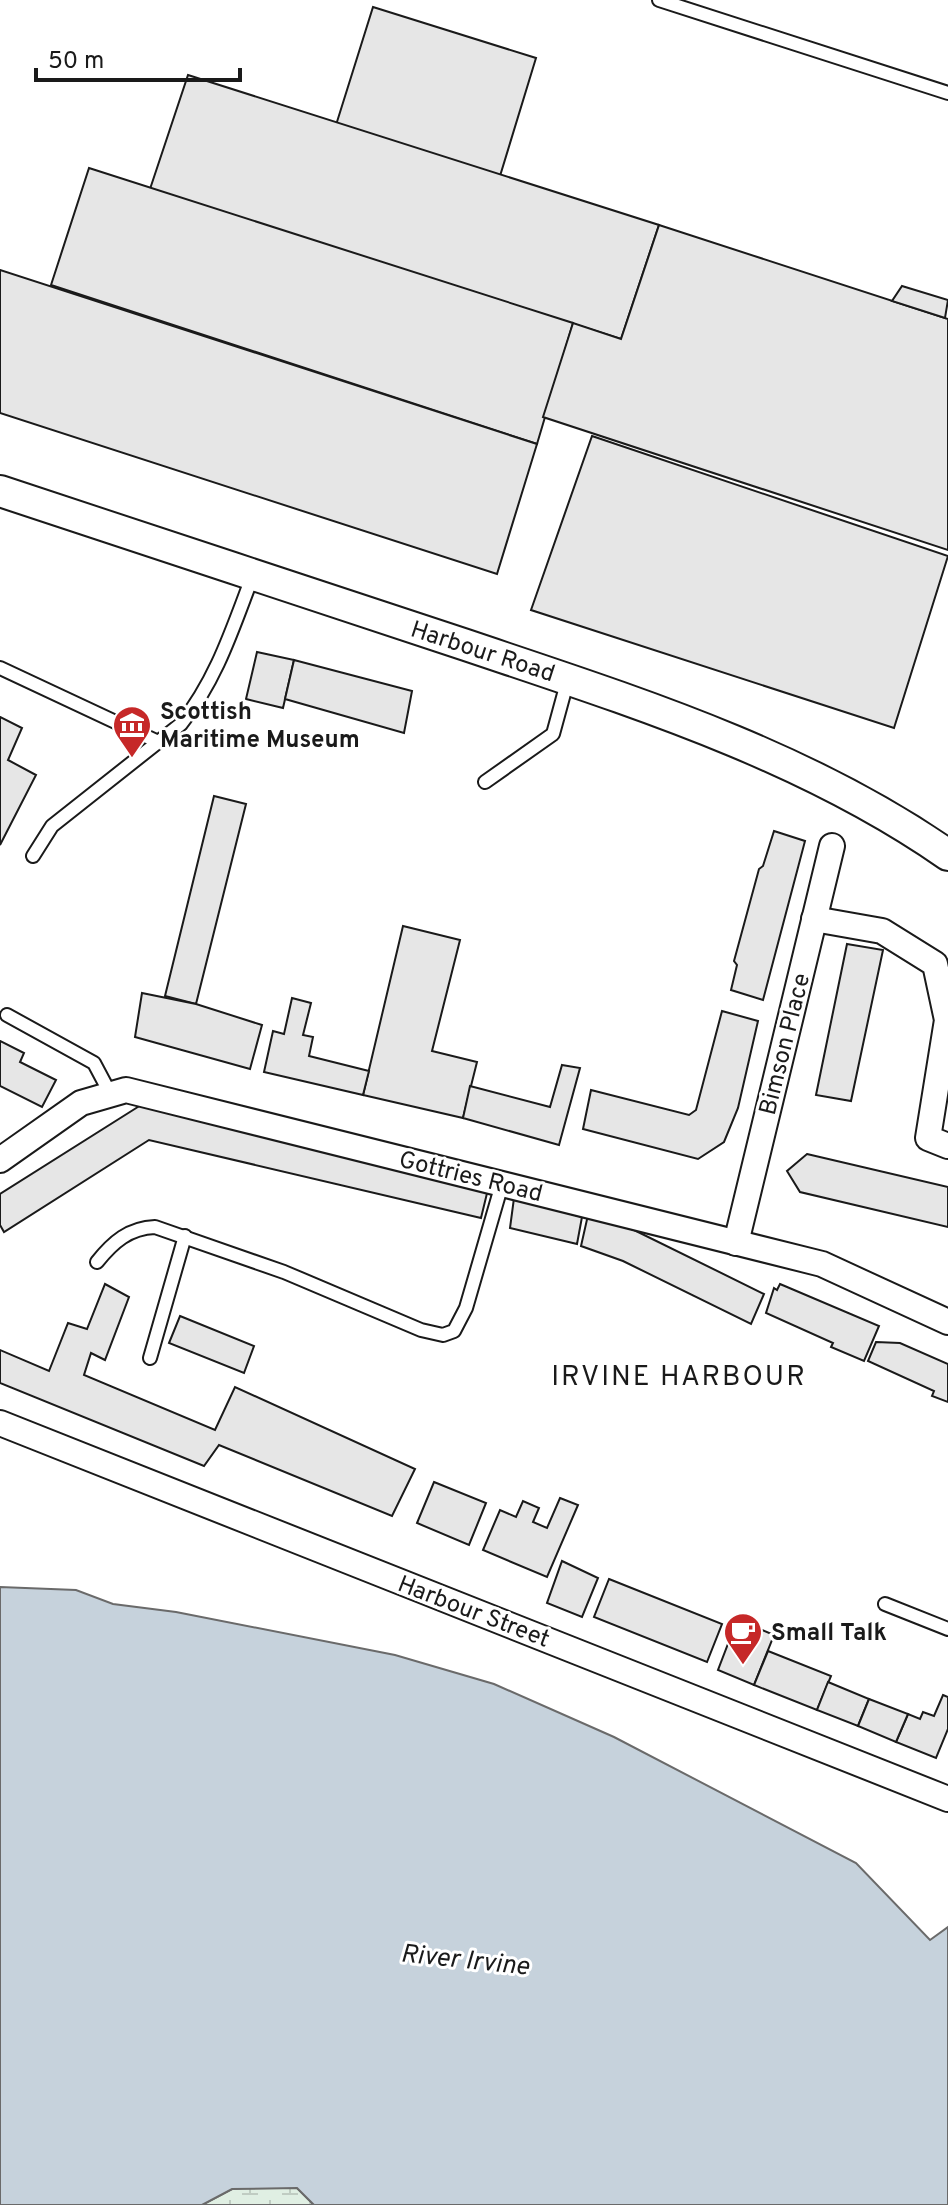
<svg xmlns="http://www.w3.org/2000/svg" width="948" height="2205" viewBox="0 0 948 2205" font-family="Overpass,sans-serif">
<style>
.wetland{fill:url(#wetland-marsh);stroke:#6a6a6a;stroke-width:2}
.water{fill:#c6d2dc;stroke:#6a6a6a;stroke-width:2}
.building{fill:#e6e6e6;stroke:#1a1a1a;stroke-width:2}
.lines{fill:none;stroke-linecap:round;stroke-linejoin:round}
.service-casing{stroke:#1a1a1a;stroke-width:16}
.minor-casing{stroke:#1a1a1a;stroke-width:28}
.tertiary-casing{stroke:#1a1a1a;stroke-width:34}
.service{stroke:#fff;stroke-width:12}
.minor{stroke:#fff;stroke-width:24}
.tertiary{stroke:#fff;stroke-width:30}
.labels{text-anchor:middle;stroke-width:6;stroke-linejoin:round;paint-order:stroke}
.street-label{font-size:24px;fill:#1a1a1a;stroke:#fff}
.poi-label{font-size:24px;font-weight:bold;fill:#1a1a1a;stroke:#fff;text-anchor:start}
.water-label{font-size:26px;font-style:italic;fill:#1a1a1a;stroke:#fff}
.quarter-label{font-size:28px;letter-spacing:2px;fill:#1a1a1a;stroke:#fff}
</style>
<defs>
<pattern id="wetland-marsh" width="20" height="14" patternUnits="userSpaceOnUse" patternTransform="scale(2)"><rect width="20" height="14" fill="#e0efe3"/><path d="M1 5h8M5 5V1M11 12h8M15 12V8" fill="none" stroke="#c0ccc2"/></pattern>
</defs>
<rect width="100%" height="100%" fill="#fff"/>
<path class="wetland" d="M263,2186L297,2188L314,2205H202L232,2189Z"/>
<path class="water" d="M0,1587L76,1590L113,1604L176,1612L395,1655L494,1684L614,1737L856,1863L930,1940L948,1927V2205H314L297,2188L232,2189L202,2205H0Z"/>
<g class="building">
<path d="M373,7L536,58L500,176L336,125Z"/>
<path d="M188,75L659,225L621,339L150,189Z"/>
<path d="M89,168L573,323L537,444L51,285Z"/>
<path d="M659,225L948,319V550L543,417L573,323L621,339Z"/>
<path d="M0,270L537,444L497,574L0,413Z"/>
<path d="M902,286L948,300L945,318L892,301Z"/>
<path d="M592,436L948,556L894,728L531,610Z"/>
<path d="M257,652L294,660L283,708L246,699Z"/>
<path d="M294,660L412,691L404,733L285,699Z"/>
<path d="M0,717L22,728L8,760L36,775L0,845Z"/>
<path d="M214,796L246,804L196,1004L165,996Z"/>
<path d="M774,831L805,841L763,1000L731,990L737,965L734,961L759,869L763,866Z"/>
<path d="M403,926L460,940L432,1051L477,1062L463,1118L363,1095Z"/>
<path d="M847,944L883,950L851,1101L816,1095Z"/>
<path d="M142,993L196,1004L262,1025L250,1069L135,1037Z"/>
<path d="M292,998L311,1003L303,1035L313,1037L309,1056L369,1071L363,1095L264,1072L273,1031L284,1034Z"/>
<path d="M722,1011L758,1021L738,1108L724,1142L698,1159L583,1129L591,1090L689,1115L696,1110Z"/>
<path d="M0,1041L24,1053L20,1062L56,1080L42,1107L0,1086Z"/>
<path d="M562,1065L580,1068L559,1145L463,1118L470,1086L550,1107Z"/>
<path d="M141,1105L489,1185L481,1218L149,1140L4,1232L0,1225V1194Z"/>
<path d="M807,1154L948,1187V1227L800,1192L787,1171Z"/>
<path d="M514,1198L582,1217L577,1244L510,1228Z"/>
<path d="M588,1215L634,1230L764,1294L751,1324L623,1261L581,1246Z"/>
<path d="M105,1284L129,1297L105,1360L91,1353L84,1375L215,1430L235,1387L415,1469L392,1516L219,1445L204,1466L0,1383V1350L49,1371L68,1323L87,1329Z"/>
<path d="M780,1284L879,1326L864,1361L831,1347L833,1343L766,1313L774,1288L777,1290Z"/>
<path d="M180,1316L254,1346L244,1373L169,1343Z"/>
<path d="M876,1342L900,1343L948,1364V1402L932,1396L934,1391L868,1361Z"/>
<path d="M434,1482L486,1503L469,1545L417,1523Z"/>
<path d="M560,1498L578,1505L547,1577L483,1550L500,1510L516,1517L523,1501L539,1508L533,1522L547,1528Z"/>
<path d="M562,1561L598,1578L582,1617L547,1603Z"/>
<path d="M609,1579L722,1624L707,1662L594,1617Z"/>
<path d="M762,1630L774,1635L754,1685L718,1670L731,1636L742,1640L745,1632L759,1637Z"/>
<path d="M768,1651L831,1676L817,1710L754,1685Z"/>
<path d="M828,1682L869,1699L858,1726L817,1710Z"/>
<path d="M943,1695L948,1697V1729L936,1758L896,1742L908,1714L920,1719L923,1712L934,1716Z"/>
<path d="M869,1699L908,1714L896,1742L858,1726Z"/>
</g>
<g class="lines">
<g class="service-casing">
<g id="service">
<path d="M659,0L948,93"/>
<path d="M0,668L156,741"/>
<path d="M485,782L553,734L568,679"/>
<path d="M33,856L52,826L181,724C217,679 233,627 253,575"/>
<path d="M7,1015L94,1063L111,1095"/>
<path d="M97,1262C113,1242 129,1228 155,1227L284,1272L421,1330L443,1335L454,1331L466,1308L502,1184"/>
<path d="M150,1358L185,1236"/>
<path d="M885,1604L948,1629"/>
</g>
</g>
<g class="minor-casing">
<g id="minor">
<path d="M814,919L882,931L935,964L947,1020L928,1138L948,1146"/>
<path d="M0,1160L81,1103L126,1090L822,1264L948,1322"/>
<path d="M736,1243L832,846"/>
<path d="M0,1423L948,1799"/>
</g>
</g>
<g class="tertiary-casing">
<path id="tertiary" d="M0,491C155,542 311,594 466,645C632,701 803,754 948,855"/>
</g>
<use href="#service" class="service"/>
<use href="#minor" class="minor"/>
<use href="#tertiary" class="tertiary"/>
</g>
<defs>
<g id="museum-pin" transform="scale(2)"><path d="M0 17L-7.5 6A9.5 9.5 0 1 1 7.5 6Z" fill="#c62828" stroke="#fff"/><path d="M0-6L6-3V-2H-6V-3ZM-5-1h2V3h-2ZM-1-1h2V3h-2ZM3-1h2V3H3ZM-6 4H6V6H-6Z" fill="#fff"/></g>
<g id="cafe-pin" transform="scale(2)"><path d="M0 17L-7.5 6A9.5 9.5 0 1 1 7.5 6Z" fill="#c62828" stroke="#fff"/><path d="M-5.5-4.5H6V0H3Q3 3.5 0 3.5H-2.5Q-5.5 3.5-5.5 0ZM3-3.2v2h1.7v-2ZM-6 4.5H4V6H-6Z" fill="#fff"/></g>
</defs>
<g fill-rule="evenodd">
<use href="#museum-pin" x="132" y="725"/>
<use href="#cafe-pin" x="743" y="1632"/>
</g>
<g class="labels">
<g class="street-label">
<text transform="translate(483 651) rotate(18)" y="8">Harbour Road</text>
<text transform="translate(784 1044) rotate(-76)" y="8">Bimson Place</text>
<text transform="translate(471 1176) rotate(14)" y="8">Gottries Road</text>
<text transform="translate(474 1611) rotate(21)" y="8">Harbour Street</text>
</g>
<g class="poi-label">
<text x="160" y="719">Scottish<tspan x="160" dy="28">Maritime Museum</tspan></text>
<text x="771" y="1640">Small Talk</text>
</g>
<g class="water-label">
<text transform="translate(465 1959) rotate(6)" y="9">River Irvine</text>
</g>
<g class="quarter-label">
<text x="679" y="1385">IRVINE HARBOUR</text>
</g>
</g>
<path d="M36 68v12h204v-12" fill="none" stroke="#1a1a1a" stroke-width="4"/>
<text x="48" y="68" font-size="24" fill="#1a1a1a" stroke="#ffffff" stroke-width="6" paint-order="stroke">50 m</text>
</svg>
